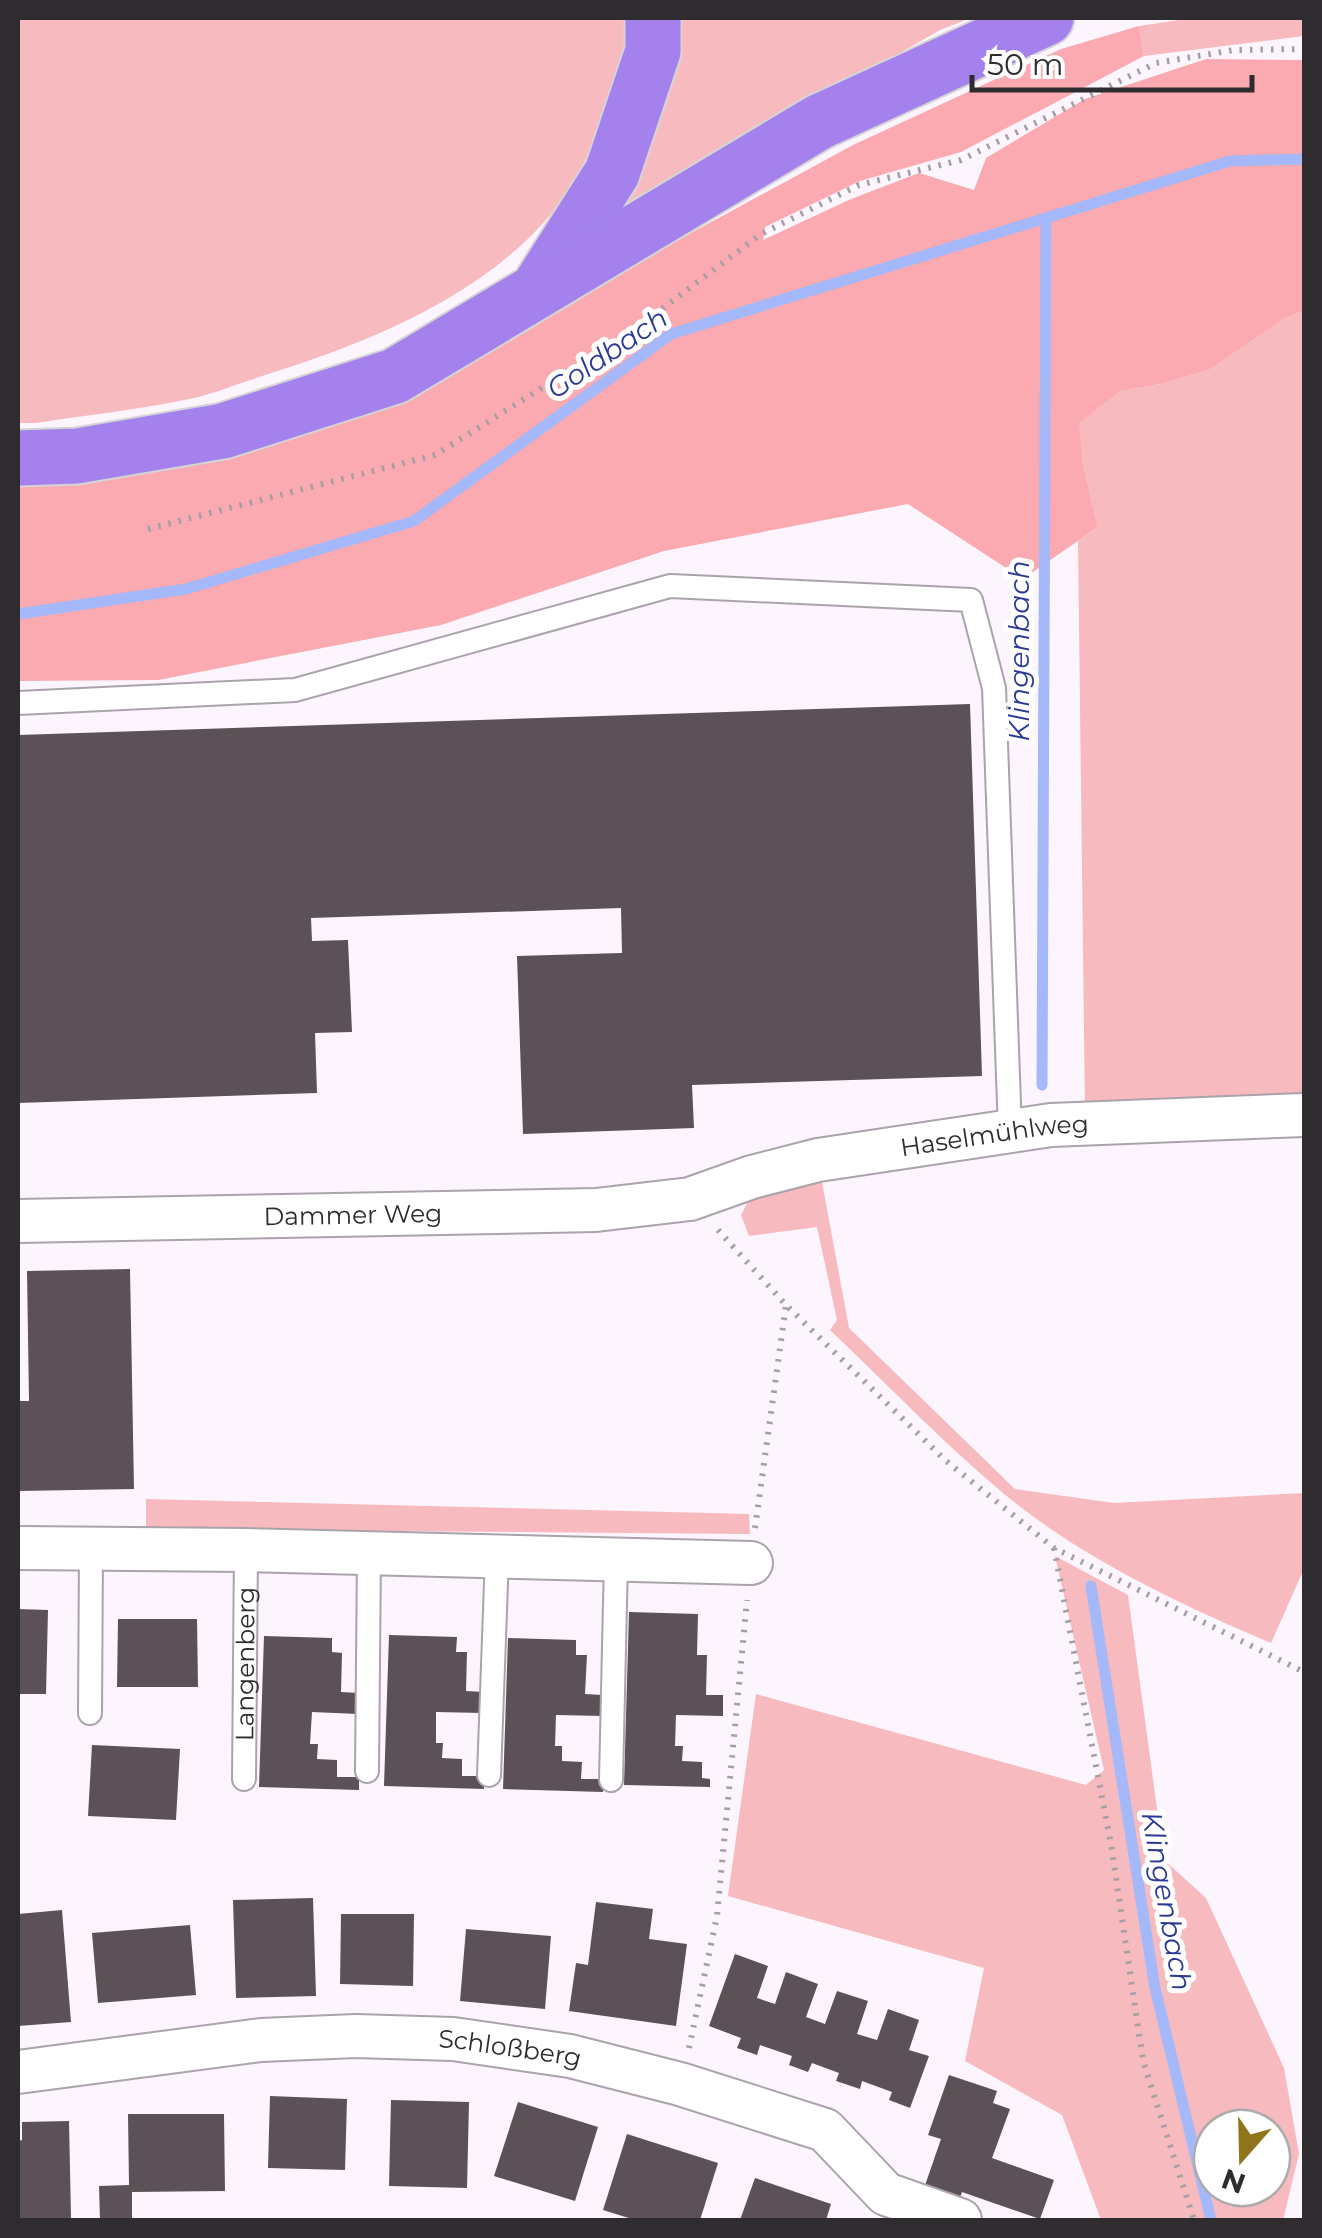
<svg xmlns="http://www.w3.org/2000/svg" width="1322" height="2238" viewBox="0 0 1322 2238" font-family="Montserrat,sans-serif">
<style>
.green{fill:#f7babe;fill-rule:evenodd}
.forest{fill:#faaab0}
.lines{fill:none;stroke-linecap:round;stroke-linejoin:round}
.stream{stroke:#a5b8f9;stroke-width:11}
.building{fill:#5b5156}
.lane-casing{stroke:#aaa3ab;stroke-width:26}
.street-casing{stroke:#aaa3ab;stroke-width:46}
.highway-casing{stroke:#d5d5d6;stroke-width:59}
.path{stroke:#a49ea5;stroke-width:6;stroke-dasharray:2.5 8;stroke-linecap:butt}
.lane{stroke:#fff;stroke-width:22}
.street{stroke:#fff;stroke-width:42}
.highway{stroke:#a481ed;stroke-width:55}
.labels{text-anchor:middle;stroke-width:10;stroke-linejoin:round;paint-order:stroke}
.street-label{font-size:25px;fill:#2f2c30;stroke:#fff}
.water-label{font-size:28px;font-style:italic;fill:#2a3993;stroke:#fff}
</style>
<rect width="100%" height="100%" fill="#fdf5fe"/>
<g class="green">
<path d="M18,18H632C624,86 583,186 532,235C459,307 355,347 259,377C237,384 216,393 194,398C142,409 88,415 36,423H18Z"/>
<path d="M678,18H971L940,30L700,168L580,244Z"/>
<path d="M1192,18H1304V36L1144,56L1139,26Z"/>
<path d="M1304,310V1099L1085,1113L1078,541L1098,527L1083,465L1078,423L1121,391L1161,384L1209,370L1284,319Z"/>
<path d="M822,1182L849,1328L1015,1489L1114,1503L1304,1493V1569L1271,1643C1179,1604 1081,1558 1003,1493C943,1443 887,1384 830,1330L837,1320L817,1227L749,1236L741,1215L751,1196Z"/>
<path d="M146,1499L749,1514L750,1534L146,1529Z"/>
<path d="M1055,1556L1128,1595L1164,1860L1206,1898L1284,2068L1299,2154L1283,2220H1101L1062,2115L965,2061L984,1968L728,1896L756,1694L1086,1785L1104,1770ZM1212,2128H1272V2188H1212Z"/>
</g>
<path class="forest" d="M1139,26L1144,56L961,152L860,181L765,227L763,240L851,199L919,173L974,190L986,158L1085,99L1206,59L1304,60V310L1284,319L1209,370L1161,384L1121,391L1079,423L1083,465L1098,527L1023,579L908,504L664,551L441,625L158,680L18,681V481L634,264L853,145L1061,49Z"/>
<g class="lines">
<g class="stream">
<path d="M18,614L186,589L414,521L671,334L1230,161L1304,159"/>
<path d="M1042,1085L1046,218"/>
<path d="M1091,1586L1155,1988L1211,2220"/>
</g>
</g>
<g class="building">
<path d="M970,704L982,1076L692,1085L694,1128L523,1134L517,956L622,953L621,908L311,918L312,941L348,940L352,1032L315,1033L317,1093L18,1103V735Z"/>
<path d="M130,1269L134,1489L18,1491V1401H29L27,1271Z"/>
<path d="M18,1609L48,1610L46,1694H18Z"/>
<path d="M629,1612L698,1614L697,1655H707L706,1695H723V1716L676,1715L675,1746H683L682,1761L702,1762V1778L710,1779V1787L624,1785Z"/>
<path d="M118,1619H197L198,1687H117Z"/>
<path d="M389,1635L457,1637L456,1652H467L466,1691L484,1692L483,1713L436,1712V1743H443L442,1758L462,1759V1776H484V1789L384,1786Z"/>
<path d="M264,1636L332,1638V1652L342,1653L341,1692L359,1693L358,1714L312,1712L310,1744H318L317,1759L337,1760V1777H359V1790L259,1787Z"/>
<path d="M508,1638L576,1640V1655H587L585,1694L603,1695V1716L556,1715L555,1746H562V1761L582,1762L581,1779H603V1792L503,1789Z"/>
<path d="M92,1745L180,1749L176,1820L88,1816Z"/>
<path d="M313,1898L316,1996L236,1998L233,1900Z"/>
<path d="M596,1902L653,1909L649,1939L687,1944L676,2026L569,2011L576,1963L588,1965Z"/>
<path d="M62,1910L71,2022L18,2026V1914Z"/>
<path d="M341,1914H414L413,1986L340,1984Z"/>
<path d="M190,1925L196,1995L98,2003L92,1933Z"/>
<path d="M466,1929L551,1936L545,2009L460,2001Z"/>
<path d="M735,1954L768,1966L757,1998L775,2004L786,1972L818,1984L806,2017L825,2024L837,1991L868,2001L857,2034L877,2040L888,2009L919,2020L909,2050L929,2056L910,2108L889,2100L892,2092L862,2081L860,2089L836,2081L839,2073L812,2063L808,2072L789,2065L792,2056L760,2045L757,2055L737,2048L741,2038L709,2026Z"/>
<path d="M949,2075L997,2091L993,2103L1010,2109L992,2158L1054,2180L1040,2219L962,2192L956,2209L921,2197L941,2139L928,2135Z"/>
<path d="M270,2096L347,2099L345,2170L268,2168Z"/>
<path d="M391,2100L469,2102L467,2188L389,2186Z"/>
<path d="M518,2102L598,2127L575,2201L494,2176Z"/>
<path d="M128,2114H224L225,2191L132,2192V2220H100L99,2186L129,2185Z"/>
<path d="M69,2121L71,2218H18V2141L22,2140V2122Z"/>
<path d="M627,2134L718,2163L700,2220H635L603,2210Z"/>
<path d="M755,2178L831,2204L826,2220H740Z"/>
</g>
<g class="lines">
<g class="lane-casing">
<g id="lane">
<path d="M18,703L295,690L670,586L971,600L994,688L1010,1132"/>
<path d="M90,1713L91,1550"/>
<path d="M367,1771L369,1553"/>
<path d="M489,1775L497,1556"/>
<path id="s1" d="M244,1779L246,1550"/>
<path d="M611,1780L616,1559"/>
</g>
</g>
<g class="street-casing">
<g id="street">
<path id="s2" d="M18,1221L596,1210L690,1199L752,1177L818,1160L1051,1125L1304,1115"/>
<path d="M18,1548L246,1550L751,1563"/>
<path id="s3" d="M18,2072L261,2040L356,2036L453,2039L570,2056L680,2084L825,2130L886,2194L960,2220"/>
</g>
</g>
<g class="highway-casing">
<g id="highway">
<path d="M542,283L612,173L653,51V18"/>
<path d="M18,458L77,456L223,431L395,376L819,122L1046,18"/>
</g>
</g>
<g class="path">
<path d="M148,529L435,455L634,330L761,234L859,185L961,160L1156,63L1234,50L1304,49"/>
<path d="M718,1230L786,1305L945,1460L1054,1548L1304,1672"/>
<path d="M755,1528L786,1305"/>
<path d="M1054,1548L1111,1844L1143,2061L1194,2220"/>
<path d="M689,2048L717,1916L747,1600"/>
</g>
<use href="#lane" class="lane"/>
<use href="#street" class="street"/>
<use href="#highway" class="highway"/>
</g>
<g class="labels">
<g class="street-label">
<text dy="9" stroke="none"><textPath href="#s2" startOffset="985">Haselmühlweg</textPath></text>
<text dy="9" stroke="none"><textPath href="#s2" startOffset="335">Dammer Weg</textPath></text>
<text dy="9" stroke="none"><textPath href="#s1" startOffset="115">Langenberg</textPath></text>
<text dy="9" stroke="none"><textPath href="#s3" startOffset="495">Schloßberg</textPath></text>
</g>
<g class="water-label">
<text transform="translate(607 353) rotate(-34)" y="10">Goldbach</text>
<text transform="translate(1019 651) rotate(-90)" y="10">Klingenbach</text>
<text transform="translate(1167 1901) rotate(80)" y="10">Klingenbach</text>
</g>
</g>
<rect width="1322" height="2238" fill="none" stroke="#2f2c30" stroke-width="40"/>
<g transform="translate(1242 2158) rotate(200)"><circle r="48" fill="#ffffff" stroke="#acabac" stroke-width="2.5"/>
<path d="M0-8L18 38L0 25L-18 38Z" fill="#8f761b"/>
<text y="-15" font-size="28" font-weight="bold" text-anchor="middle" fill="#2f2c30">N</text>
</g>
<path d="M972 75v15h280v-15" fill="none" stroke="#2f2c30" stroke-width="5"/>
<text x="987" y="75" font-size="30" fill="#2f2c30" stroke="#ffffff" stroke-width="8" paint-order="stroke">50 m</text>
</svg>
